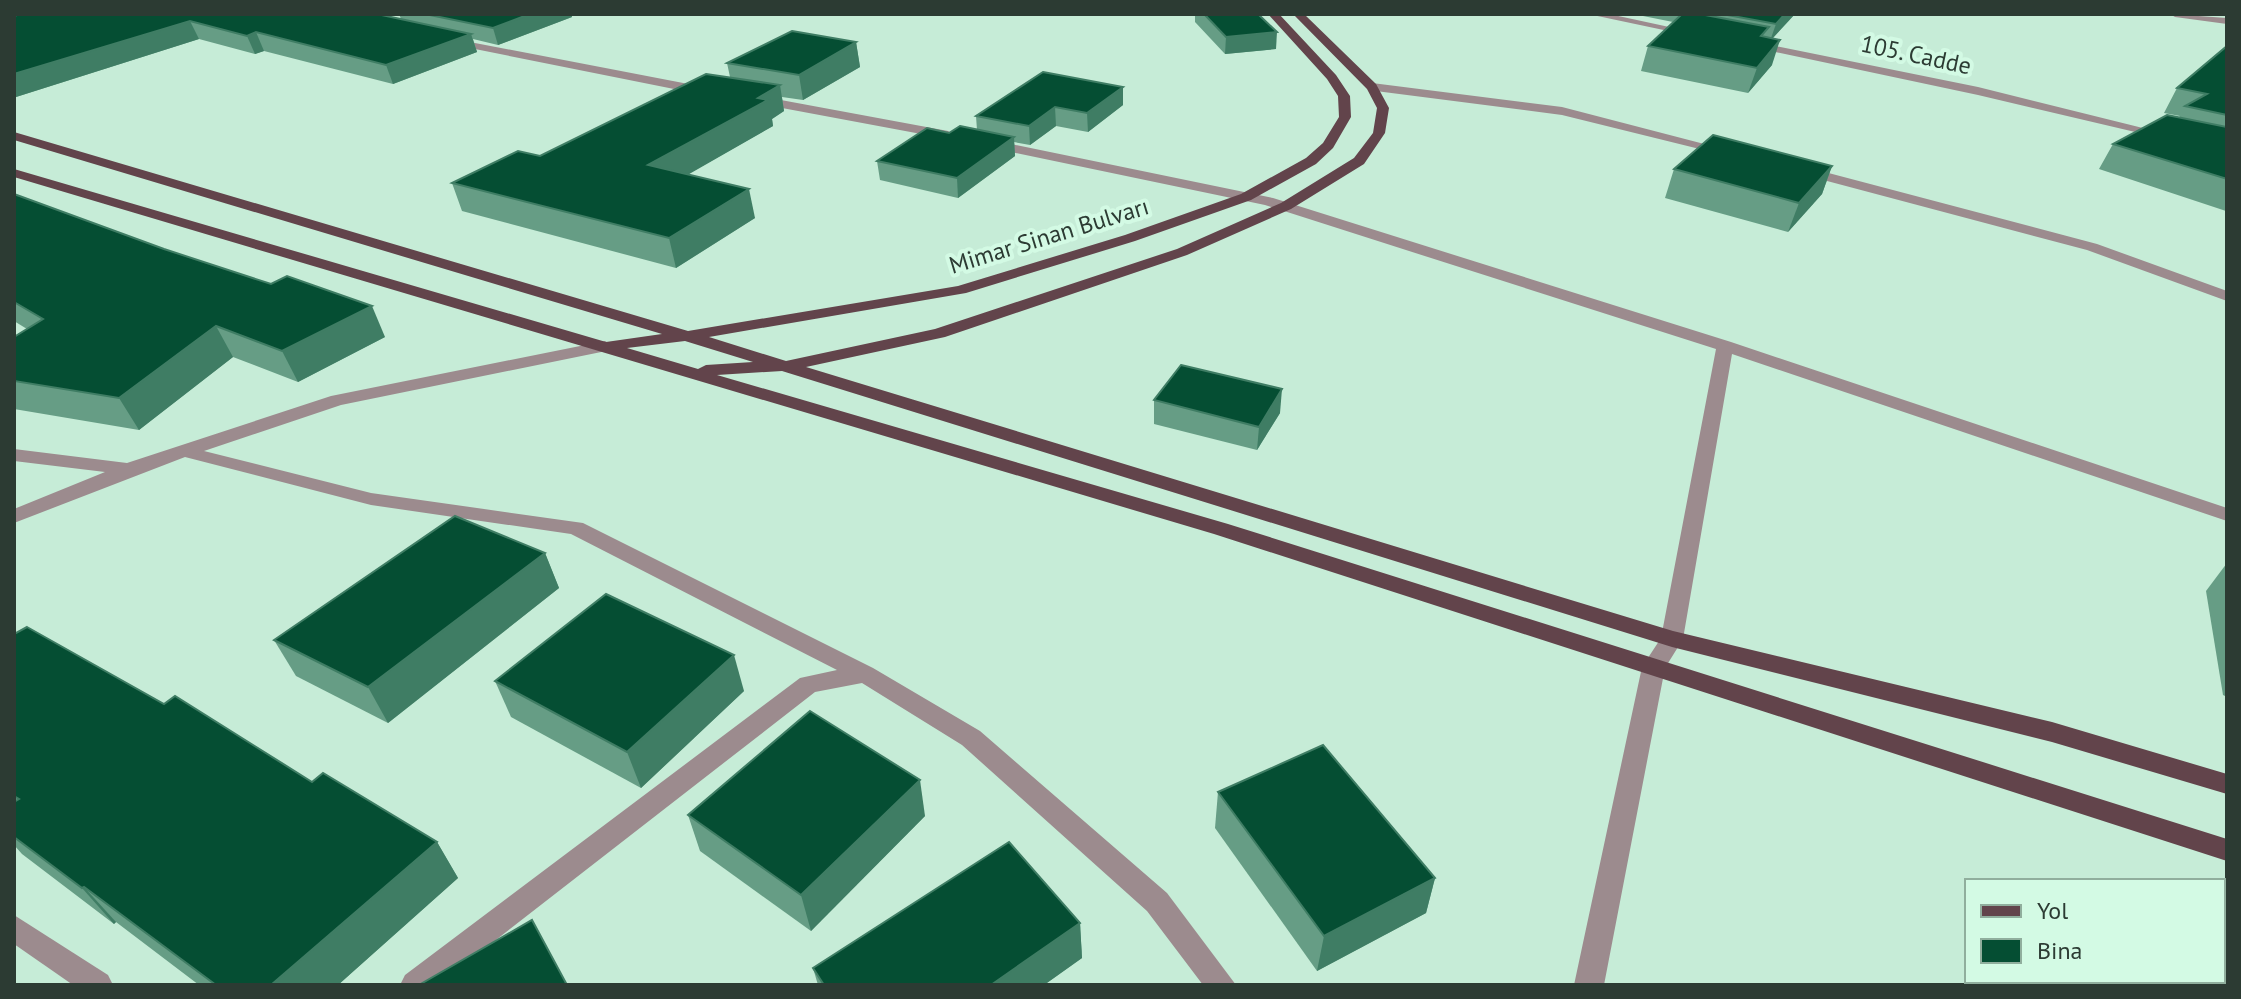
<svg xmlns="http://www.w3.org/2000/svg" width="2241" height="999" viewBox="0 0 2241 999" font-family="'PT Sans',sans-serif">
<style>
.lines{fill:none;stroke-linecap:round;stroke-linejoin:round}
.minor{fill:#9c8b8e;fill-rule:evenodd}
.major{fill:#62444b;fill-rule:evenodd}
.wall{fill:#669d85}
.shaded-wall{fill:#3f7d64}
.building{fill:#054e33;stroke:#3f7d64;stroke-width:2}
.labels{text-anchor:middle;stroke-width:8;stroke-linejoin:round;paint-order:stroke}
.far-street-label{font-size:24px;fill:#2c3b33;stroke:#d3fae4}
</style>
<rect width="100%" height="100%" fill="#c6ecd7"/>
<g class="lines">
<g class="minor">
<path d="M1588,14H1609L1697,33L1692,36Z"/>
<path d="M2170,14L2227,18V24L2175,17Z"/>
<path d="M449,38L704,87L710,91L704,95L445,43V39Z"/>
<path d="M1751,41L1978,87L2171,135L2165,139L1978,95L1747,46L1746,44Z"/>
<path d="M1372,83L1562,107L1735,152L1728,156L1562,115L1368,90V84Z"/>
<path d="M759,96L948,131L954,135L948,139L755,103V97Z"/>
<path d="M987,139L1273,198L1731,342L2227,508V521L1732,354L1683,639L1665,668L1604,985H1574L1642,667L1661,638L1716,349L1265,205L982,146V140Z"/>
<path d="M1802,166L2097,244L2227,291V301L2087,250L1797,173L1795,170Z"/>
<path d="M605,341L613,346L611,350L341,405L204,451L371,493L583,523L873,668L980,731L1167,893L1236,985H1203L1147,911L962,745L862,683L815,692L438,985H400L405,975L800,678L837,670L571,534L371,505L185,457L14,523V509L105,472L14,461V449L127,463L331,396Z"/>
<path d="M14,915L108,975L113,985H73L14,944Z"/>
</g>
<path class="major" d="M1268,14H1279L1336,75L1350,96L1351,117L1333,148L1316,164L1251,200L1135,241L966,293L709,337L786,361L935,329L1177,249L1281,203L1354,158L1373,133L1377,108L1367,89L1293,14H1304L1376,84L1389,108L1385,133L1364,164L1291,209L1187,255L945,337L806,367L1673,631L2052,722L2227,774V794L2052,742L1672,647L782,371L717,375L1228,524L2227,839V861L1214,534L14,177V169L606,342L662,334L14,140V132L688,331L958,286L1125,235L1241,194L1306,158L1323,143L1339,117L1338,96L1327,79ZM685,341L753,362L706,365L698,369L627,348Z"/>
</g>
<g class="wall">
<path d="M14,14H377L401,19L399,14H571L572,17L498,45L473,39L477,52L393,84L264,51L255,54L199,39L16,97L14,96Z"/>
<path d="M1195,14H1258L1276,49L1225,54L1195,22Z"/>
<path d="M1633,14H1795L1773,38L1772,65L1748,93L1641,71L1648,46L1673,22Z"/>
<path d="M856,42L860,67L803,100L782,97L784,111L772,119L773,126L688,174L755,218L676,268L462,211L452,183L540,156L730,77L727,63Z"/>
<path d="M2227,46V210L2226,211L2099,169L2113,144L2179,117L2180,116L2164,113L2177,88Z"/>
<path d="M1043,72L1123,105L1088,132L1056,126L1030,145L1014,142L1015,156L958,198L880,180L877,161L949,133L977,130L976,116Z"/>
<path d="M1832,166L1822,194L1788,232L1665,198L1674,169Z"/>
<path d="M14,194L385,337L298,382L233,357L139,430L14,409V337L27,329L14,321Z"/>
<path d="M1154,400L1280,413L1257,450L1154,424Z"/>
<path d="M545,553L559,588L388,723L296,676L274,640Z"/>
<path d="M2227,563V697L2223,695L2206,591Z"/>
<path d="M14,634L164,704L312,782L437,842L458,878L338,985H199L116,922L114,924L22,854L14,845Z"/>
<path d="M495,681L744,691L641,788L511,717Z"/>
<path d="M1218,792L1435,878L1426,913L1317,971L1215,828Z"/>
<path d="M688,815L925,816L811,931L700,851Z"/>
<path d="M1080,923L1082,958L1044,985H818L813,968Z"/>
</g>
<g class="shaded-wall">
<path d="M530,14H571L572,17L498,45L493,28Z"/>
<path d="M1785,14H1795L1770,41L1776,24Z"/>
<path d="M190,21L199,39L16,97L14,93V74Z"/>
<path d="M256,32L264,51L255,54L247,36Z"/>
<path d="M1277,32L1276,49L1225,54L1226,37Z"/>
<path d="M471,34L477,52L393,84L386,65Z"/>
<path d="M1780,40L1772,65L1748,93L1757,68Z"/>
<path d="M856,42L860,67L803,100L799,75Z"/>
<path d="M780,85L784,111L772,119L773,126L656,193L648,165Z"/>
<path d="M1123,87V105L1088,132L1087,113Z"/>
<path d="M1055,107L1056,126L1030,145L1029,126Z"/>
<path d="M1014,137L1015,156L958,198L957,178Z"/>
<path d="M1832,166L1822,194L1788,232L1799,203Z"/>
<path d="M749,189L755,218L676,268L669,238Z"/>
<path d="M372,306L385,337L298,382L282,351Z"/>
<path d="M216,326L233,357L139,430L119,398Z"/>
<path d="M1282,389L1280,413L1257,450L1259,427Z"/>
<path d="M545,553L559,588L388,723L368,687Z"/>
<path d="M734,655L744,691L641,788L627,752Z"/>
<path d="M920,780L925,816L811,931L801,895Z"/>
<path d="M437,842L458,878L338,985H271Z"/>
<path d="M1435,878L1426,913L1317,971L1324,936Z"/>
<path d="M84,887L116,922L114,924L82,888Z"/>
<path d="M1080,923L1082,958L1044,985H991Z"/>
</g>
<g class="building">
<path d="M20,14H377L471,34L386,65L256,32L247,36L190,21L14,74V16Z"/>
<path d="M425,14H530L493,28Z"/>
<path d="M1204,14H1258L1277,32L1226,37Z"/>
<path d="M1682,14H1700L1769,27L1761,36L1780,40L1757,68L1648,46Z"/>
<path d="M1722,14H1785L1776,24Z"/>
<path d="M792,31L856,42L799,75L727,63Z"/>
<path d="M2227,46V115L2185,106L2207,94L2177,88Z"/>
<path d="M1043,72L1123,87L1087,113L1055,107L1029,126L976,116Z"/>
<path d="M706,74L780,85L758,98L768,100L648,165L749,189L669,238L452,183L518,151L540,156Z"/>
<path d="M2167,115L2227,127V179L2113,144Z"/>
<path d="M960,126L1014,137L957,178L877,161L927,128L949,133Z"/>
<path d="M1713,135L1832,166L1799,203L1674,169Z"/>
<path d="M14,194L164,249L271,284L287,276L372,306L282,351L216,326L119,398L14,381V337L43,319L14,302Z"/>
<path d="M1181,365L1282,389L1259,427L1154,400Z"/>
<path d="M455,516L545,553L368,687L274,640Z"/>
<path d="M606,594L734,655L627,752L495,681Z"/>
<path d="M27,627L164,704L175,696L312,782L323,773L437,842L271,985H216L84,887L82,888L14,837V802L19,799L14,796V634Z"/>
<path d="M810,711L920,780L801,895L688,815Z"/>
<path d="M1323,745L1435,878L1324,936L1218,792Z"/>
<path d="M1009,842L1080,923L991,985H824L813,968Z"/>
<path d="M532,920L567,985H419Z"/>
</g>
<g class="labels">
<g class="far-street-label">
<text transform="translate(1916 55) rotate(12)" y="8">105. Cadde</text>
<text transform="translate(1049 236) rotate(-17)" y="8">Mimar Sinan Bulvarı</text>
</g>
</g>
<rect width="2241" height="999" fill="none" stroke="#2c3b33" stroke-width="32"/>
<rect x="1965" y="879" width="260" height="104" fill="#d3fae4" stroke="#90ae9d" stroke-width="2"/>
<rect x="1981" y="905" width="40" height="12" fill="#62444b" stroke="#90ae9d" stroke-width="2"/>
<text x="2037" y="919" font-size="24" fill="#2c3b33">Yol</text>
<rect x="1981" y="939" width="40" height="24" fill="#054e33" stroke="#90ae9d" stroke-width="2"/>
<text x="2037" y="959" font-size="24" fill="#2c3b33">Bina</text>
</svg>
